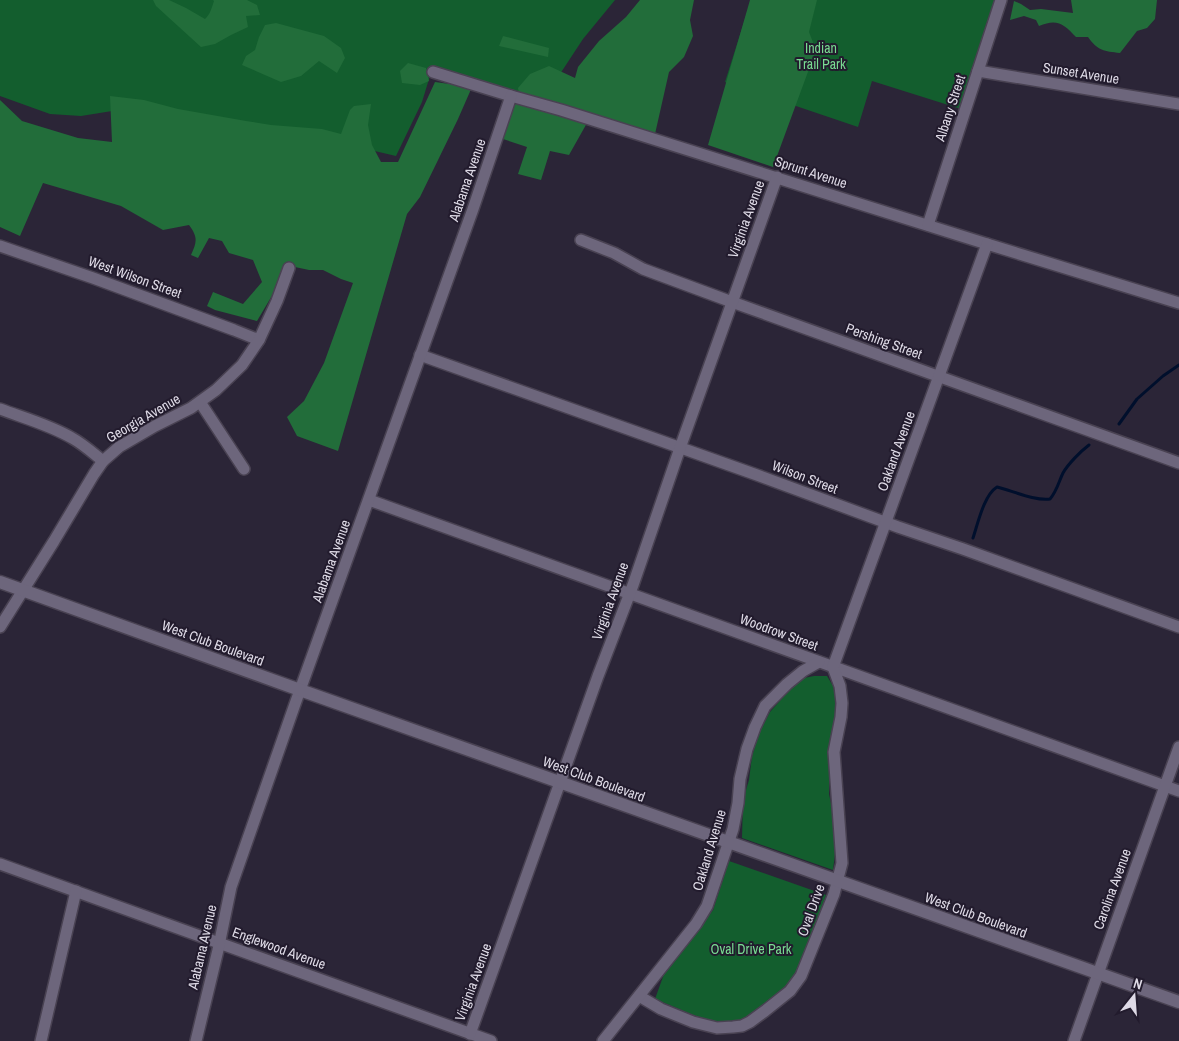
<svg xmlns="http://www.w3.org/2000/svg" width="1179" height="1041" viewBox="0 0 1179 1041" font-family="'Archivo Narrow',sans-serif">
<style>
.green{fill:#135e2e}
.forest{fill:#226d3a}
.lines{fill:none;stroke-linecap:round;stroke-linejoin:round}
.stream{stroke:#000f2c;stroke-width:3}
.minor-casing{stroke:#494252;stroke-width:14}
.tertiary-casing{stroke:#494252;stroke-width:15}
.minor{stroke:#6d667c;stroke-width:11}
.tertiary{stroke:#6d667c;stroke-width:12}
.labels{text-anchor:middle;stroke-width:4;stroke-linejoin:round;paint-order:stroke}
.park-label{font-size:14px;fill:#79db92;stroke:#221b2d}
.street-label{font-size:14px;fill:#dedae6;stroke:#221b2d}
</style>
<rect width="100%" height="100%" fill="#2b2537"/>
<g class="green">
<path d="M0,0H615L583,39L560,74L546,100L433,66L422,102L396,156L332,141L137,107L81,116L50,114L0,96Z"/>
<path d="M751,0H995L961,109L872,81L858,127L725,82Z"/>
<path d="M814,676H827L833,686L837,703L838,716L830,752L829,794L833,813L835,854L833,870L742,838L743,800L749,780L752,756L760,731L770,712L792,687L804,678Z"/>
<path d="M729,861L826,895L797,980L752,1015L743,1020L725,1024L708,1021L655,999L664,974L713,910Z"/>
</g>
<g class="forest">
<path d="M153,0H169L186,8L205,19C210,15 212,7 214,1L213,0H247L257,5L260,15L246,16L248,27L231,35L215,44L201,47L156,6Z"/>
<path d="M640,0H694L690,20L693,36L684,57L669,72L655,134L519,94L518,88L530,74L549,66L575,78L578,67L599,41L626,17Z"/>
<path d="M750,0H817L809,32L816,50L773,167L708,145Z"/>
<path d="M1071,0H1157L1155,19L1147,28L1137,31L1120,53C1104,51 1098,51 1088,37H1076C1064,24 1057,18 1039,26L1036,20L1024,16L1010,20L1014,1L1021,4L1030,10L1041,9L1073,13Z"/>
<path d="M276,23L324,36L341,48L345,58L337,73L319,61L301,76L281,82L242,65L246,56L255,50L259,37L265,25Z"/>
<path d="M503,36L549,48L548,57L499,46Z"/>
<path d="M408,63L426,68L429,81L420,85L402,83L400,71Z"/>
<path d="M435,82L472,87L458,119L420,197L407,214L338,451L297,436L287,417L304,401L324,363L353,283L341,279L323,270H309L295,267L286,264L273,294L257,321L215,310L207,306L213,292L243,304L262,282L253,260L229,253L222,241L209,238L198,258L191,255C197,242 198,237 189,225L163,230L121,206L43,183L20,236L0,227V100L22,121L78,138L112,142L110,96L144,100L178,109L246,121L271,125L322,129L341,134L350,110L354,106L371,104L368,125L372,145L381,162H398Z"/>
<path d="M516,101L587,123L569,155L550,151L541,180L518,174L527,147L503,139Z"/>
</g>
<g class="lines">
<g class="stream">
<path d="M1119,424L1137,399L1163,376L1179,365"/>
<path d="M973,538C978,523 984,495 997,487C1013,491 1035,501 1050,499C1057,491 1059,481 1063,473C1068,464 1081,451 1089,445"/>
</g>
<g class="minor-casing">
<g id="minor">
<path d="M978,71L1179,104"/>
<path d="M433,72L511,96L561,110L987,244L1179,303"/>
<path d="M928,225L1001,0"/>
<path d="M581,240L614,253L643,269L732,302L1179,463"/>
<path d="M0,246L93,278L234,330L259,340"/>
<path d="M420,355L757,475L898,527L963,549L1179,627"/>
<path d="M200,402L244,469"/>
<path d="M0,409C24,418 50,425 72,438C83,444 93,453 103,461"/>
<path d="M369,500L1179,791"/>
<path d="M0,627L54,541L94,474L103,461L119,447L155,426L191,408L216,390L242,365L259,340L277,301L289,268"/>
<path d="M0,864L491,1041"/>
<path d="M639,996L661,1009L693,1022L717,1028L733,1027L742,1026L750,1022L765,1011L790,991L801,976L834,894L842,863L834,752L841,717L842,703L840,686L833,667L987,244"/>
<path d="M470,1034L598,676L633,585L680,448L777,177"/>
<path d="M41,1041L76,891"/>
<path d="M196,1041L218,950L231,887L295,704L473,209L511,96"/>
<path d="M603,1041L696,924L707,906L733,829L738,803L740,779L747,749L755,727L765,706L787,684L803,671L819,662"/>
<path d="M1074,1041L1179,747"/>
</g>
</g>
<g class="tertiary-casing">
<path id="tertiary" d="M0,582L300,690L1179,1002"/>
</g>
<use href="#minor" class="minor"/>
<use href="#tertiary" class="tertiary"/>
</g>
<g class="labels">
<g class="park-label">
<text x="821" y="53">Indian<tspan x="821" dy="16">Trail Park</tspan></text>
<text x="751" y="954">Oval Drive Park</text>
</g>
<g class="street-label">
<text transform="translate(1081 73) rotate(9)" y="5">Sunset Avenue</text>
<text transform="translate(950 108) rotate(-72)" y="5">Albany Street</text>
<text transform="translate(811 172) rotate(18)" y="5">Sprunt Avenue</text>
<text transform="translate(467 180) rotate(-71)" y="5">Alabama Avenue</text>
<text transform="translate(746 219) rotate(-70)" y="5">Virginia Avenue</text>
<text transform="translate(135 277) rotate(20)" y="5">West Wilson Street</text>
<text transform="translate(884 341) rotate(20)" y="5">Pershing Street</text>
<text transform="translate(143 418) rotate(-30)" y="5">Georgia Avenue</text>
<text transform="translate(896 451) rotate(-70)" y="5">Oakland Avenue</text>
<text transform="translate(805 477) rotate(21)" y="5">Wilson Street</text>
<text transform="translate(331 561) rotate(-70)" y="5">Alabama Avenue</text>
<text transform="translate(610 601) rotate(-70)" y="5">Virginia Avenue</text>
<text transform="translate(779 632) rotate(20)" y="5">Woodrow Street</text>
<text transform="translate(213 643) rotate(20)" y="5">West Club Boulevard</text>
<text transform="translate(594 779) rotate(20)" y="5">West Club Boulevard</text>
<text transform="translate(709 850) rotate(-73)" y="5">Oakland Avenue</text>
<text transform="translate(1112 889) rotate(-70)" y="5">Carolina Avenue</text>
<text transform="translate(811 910) rotate(-70)" y="5">Oval Drive</text>
<text transform="translate(976 915) rotate(20)" y="5">West Club Boulevard</text>
<text transform="translate(202 947) rotate(-77)" y="5">Alabama Avenue</text>
<text transform="translate(279 948) rotate(20)" y="5">Englewood Avenue</text>
<text transform="translate(473 982) rotate(-70)" y="5">Virginia Avenue</text>
</g>
</g>
<g transform="translate(1134 996) rotate(17)" stroke="#221b2d" stroke-width="4" paint-order="stroke">
<path d="M0-4L9 19L0 12L-9 19Z" fill="#dedae6"/>
<text y="-8" font-size="14" font-weight="bold" text-anchor="middle" fill="#dedae6">N</text>
</g>
</svg>
